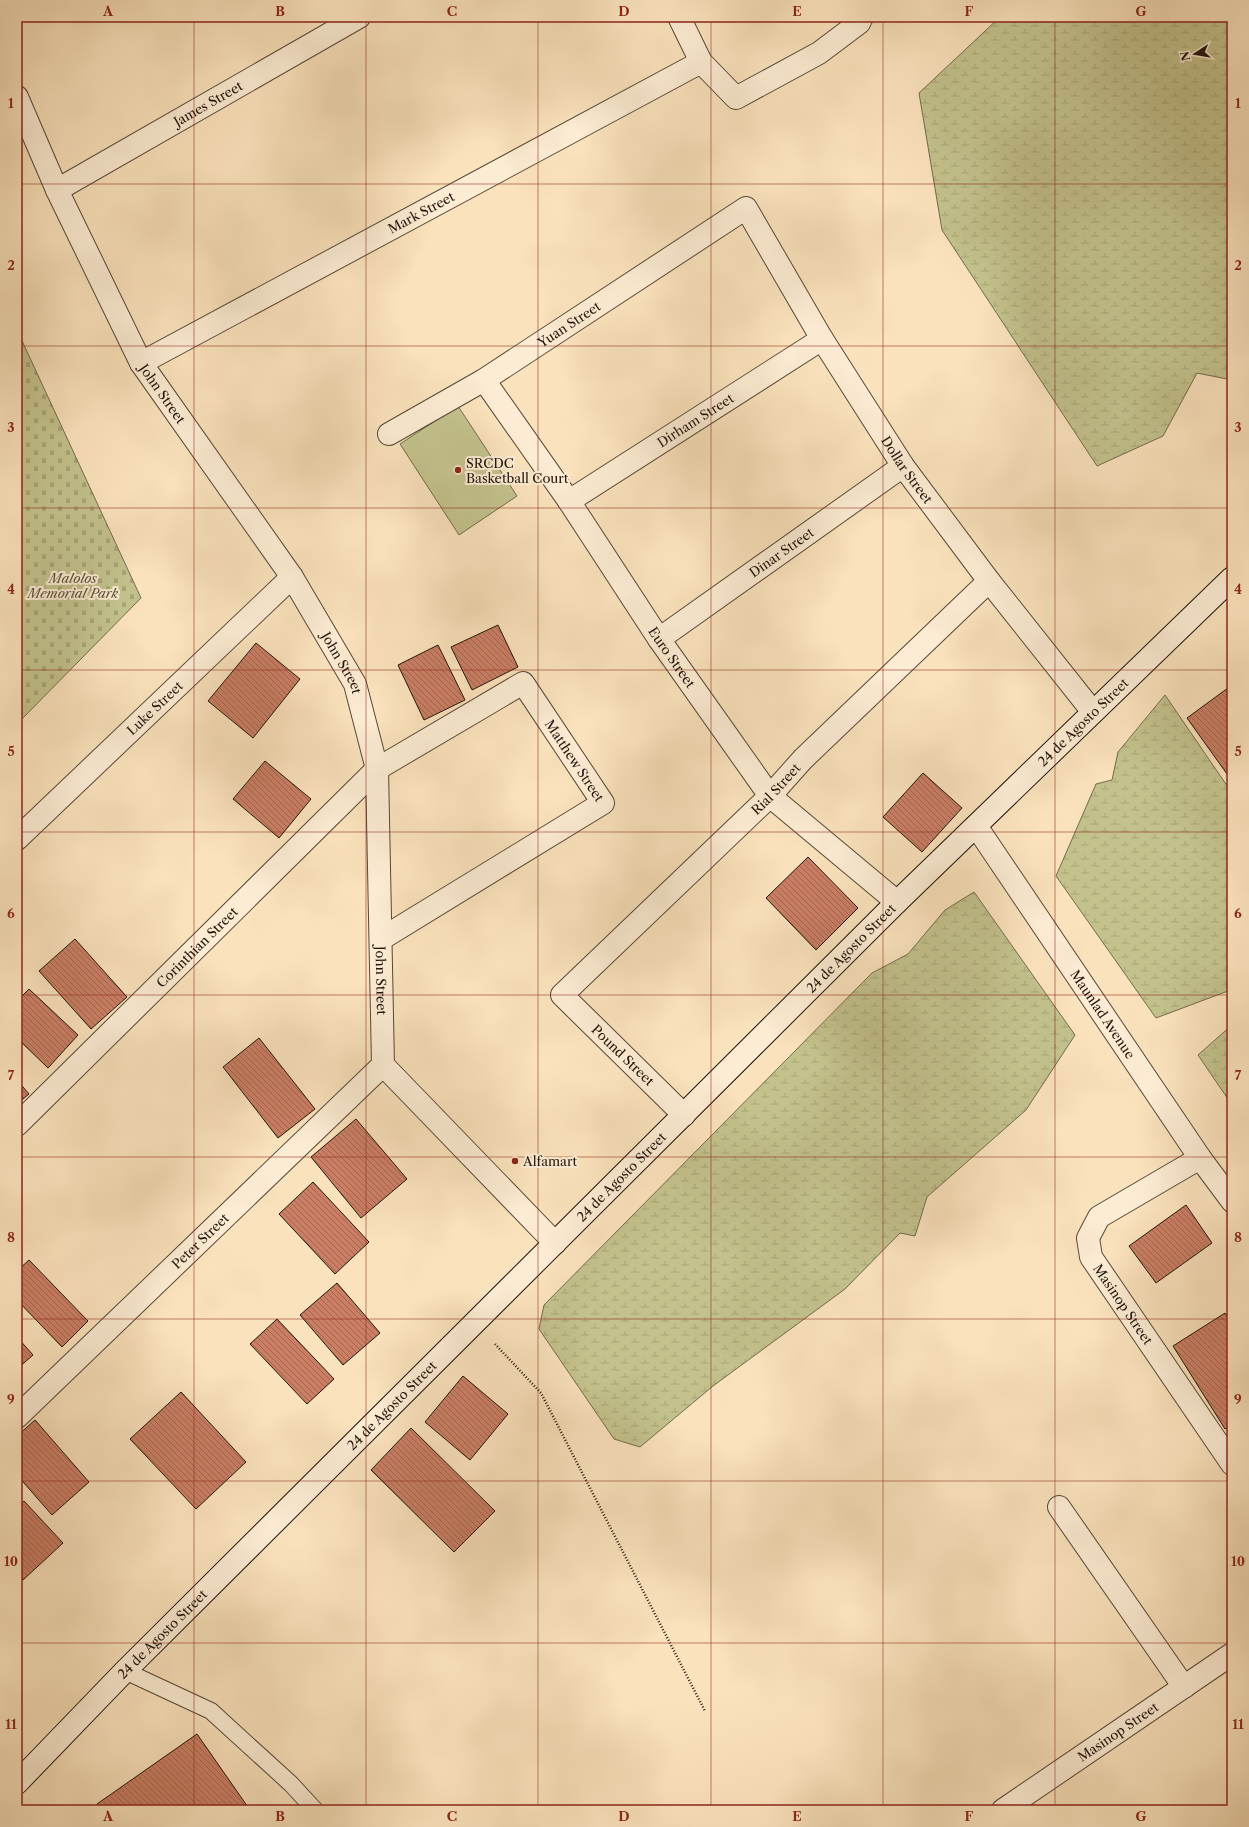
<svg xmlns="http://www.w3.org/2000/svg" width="1249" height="1827" font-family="'Libre Caslon Text',serif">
  <defs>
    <pattern id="wetland-marsh" width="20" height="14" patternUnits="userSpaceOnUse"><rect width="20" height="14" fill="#c3c28d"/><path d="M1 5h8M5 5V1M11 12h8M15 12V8" fill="none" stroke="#a7a678"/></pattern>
    <pattern id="cemetery-stones" width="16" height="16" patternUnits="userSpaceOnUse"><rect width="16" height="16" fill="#c3c28d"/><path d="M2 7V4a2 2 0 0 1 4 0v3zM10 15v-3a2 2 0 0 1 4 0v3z" fill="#a7a678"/></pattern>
    <pattern id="building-back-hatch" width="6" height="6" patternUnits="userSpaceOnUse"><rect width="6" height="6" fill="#ca7e64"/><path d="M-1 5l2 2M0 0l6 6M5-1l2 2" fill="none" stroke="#a46651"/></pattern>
  </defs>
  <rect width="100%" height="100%" fill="#fae2bc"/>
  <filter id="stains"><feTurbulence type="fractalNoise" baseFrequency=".005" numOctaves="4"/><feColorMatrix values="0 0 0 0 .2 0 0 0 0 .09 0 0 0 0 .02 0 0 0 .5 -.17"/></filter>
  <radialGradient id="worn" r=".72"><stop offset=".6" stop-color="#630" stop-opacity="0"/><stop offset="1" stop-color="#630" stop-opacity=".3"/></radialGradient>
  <!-- wetland -->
  <path fill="url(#wetland-marsh)" stroke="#726b4c" d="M1000,17H1232V380L1197,373L1163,436L1097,466L942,230L919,93Z
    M1165,695L1232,793V988L1228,991L1156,1018L1056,876L1096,784L1112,780L1118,752Z
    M974,892L1075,1035L1026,1110L927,1197L915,1236L900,1233L845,1289L713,1386L640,1447L614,1439L539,1329L544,1305L872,973L908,954L945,910Z
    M1232,1025V1105L1198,1055Z"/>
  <!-- cemetery -->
  <path fill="url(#cemetery-stones)" stroke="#726b4c" d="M17,330L141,598L17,724Z"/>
  <!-- pitch -->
  <path fill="#c3c28d" stroke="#726b4c" d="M458,406L517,496L459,535L400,444Z"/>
  <!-- building -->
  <path fill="url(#building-back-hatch)" stroke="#20140b" d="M498,625L518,667L472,690L451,647Z
    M256,643L300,679L253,738L208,701Z
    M438,645L465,700L424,720L398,665Z
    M1232,685V781L1187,718Z
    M265,761L311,799L279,838L233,799Z
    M923,773L962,808L922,852L883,817Z
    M808,857L858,908L816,950L766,898Z
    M75,939L127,997L91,1029L39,971Z
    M29,989L78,1035L48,1068L17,1038V1001Z
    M259,1038L315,1109L278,1138L223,1067Z
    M17,1080L29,1094L17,1104Z
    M356,1119L407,1179L361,1218L311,1157Z
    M313,1182L369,1242L335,1274L279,1214Z
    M1186,1205L1212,1243L1156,1283L1129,1246Z
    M29,1260L88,1321L62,1347L17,1300V1271Z
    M337,1283L380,1333L343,1365L300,1315Z
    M1225,1313L1232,1324V1425L1225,1429L1173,1346Z
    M277,1319L334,1379L307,1404L250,1344Z
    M17,1337L33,1355L17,1369Z
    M463,1376L508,1414L470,1460L425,1422Z
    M181,1392L246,1462L196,1509L130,1439Z
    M35,1420L89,1482L52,1515L17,1475V1436Z
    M411,1428L495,1511L454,1552L371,1470Z
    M24,1501L63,1543L23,1580L17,1573V1508Z
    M197,1734L250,1810H101L97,1804Z"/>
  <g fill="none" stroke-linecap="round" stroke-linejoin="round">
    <!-- lane casing -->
    <g stroke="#564837" stroke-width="18">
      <path id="lane" d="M125,1671L211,1711L291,1784L315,1810"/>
    </g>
    <!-- street casing -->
    <g stroke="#564837" stroke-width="24">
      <g id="street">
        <path d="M679,17L701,62L736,98L819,53L859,23L862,17"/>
        <path id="s1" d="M17,97L57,190L141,363L292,577L355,684L377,769L383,1065L555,1243"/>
        <path id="s2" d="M57,190L359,17"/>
        <path id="s3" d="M141,363L701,62"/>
        <path id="s4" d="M484,380L569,501L659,639L770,796L897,902"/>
        <path id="s5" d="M389,434L484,380L746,208L822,339L903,466L989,581L1093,712"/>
        <path id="s6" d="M569,501L822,339"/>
        <path id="s7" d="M659,639L903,466"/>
        <path id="s8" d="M976,826L1200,1158L1232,1201"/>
        <path id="s9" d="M17,839L292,577"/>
        <path id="s10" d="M684,1115L562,995L770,796L803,759L989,581"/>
        <path id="s11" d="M17,1125L377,769L523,683L603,803L381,939"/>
        <path id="s12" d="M1200,1158L1099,1217L1088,1238L1091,1257L1232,1464"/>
        <path id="s13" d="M17,1417L383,1065"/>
        <path d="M1059,1507L1184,1687"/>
        <path id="s14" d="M1003,1810L1232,1654"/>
      </g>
    </g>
    <!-- secondary casing -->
    <g stroke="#20140b" stroke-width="24">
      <g id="secondary">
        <path id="s15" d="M17,1783L125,1671L897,902L1232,578"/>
      </g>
    </g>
    <!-- path -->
    <path stroke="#20140b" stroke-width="2.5" stroke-dasharray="1 2" stroke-linecap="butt" d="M495,1344L541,1393L705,1711"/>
    <!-- lane -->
    <use href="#lane" stroke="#fcecd3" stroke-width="16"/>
    <!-- street -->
    <use href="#street" stroke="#fcecd3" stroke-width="22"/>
    <!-- secondary -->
    <use href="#secondary" stroke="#fcecd3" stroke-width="22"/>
  </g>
  <!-- grid -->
  <path fill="none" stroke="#8f2418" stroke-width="1" stroke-opacity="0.55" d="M194,17V1810M366,17V1810M538,17V1810M711,17V1810M883,17V1810M1055,17V1810M17,184H1232M17,346H1232M17,508H1232M17,670H1232M17,832H1232M17,995H1232M17,1157H1232M17,1319H1232M17,1481H1232M17,1643H1232"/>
  <!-- markers -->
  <g fill="#8f2418" stroke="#fcecd3" stroke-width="1.5">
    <circle cx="458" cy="470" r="4"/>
    <circle cx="515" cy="1161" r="4"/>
  </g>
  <g text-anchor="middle" stroke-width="4" stroke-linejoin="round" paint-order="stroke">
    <!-- street labels -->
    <g font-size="13" fill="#20140b" stroke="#fcecd3">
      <text dy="5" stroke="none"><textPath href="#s2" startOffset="174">James Street</textPath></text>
      <text dy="5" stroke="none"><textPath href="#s3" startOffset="318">Mark Street</textPath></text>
      <text dy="5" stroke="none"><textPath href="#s5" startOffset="211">Yuan Street</textPath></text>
      <text dy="5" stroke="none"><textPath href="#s1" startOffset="331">John Street</textPath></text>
      <text dy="5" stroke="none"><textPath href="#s6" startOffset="150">Dirham Street</textPath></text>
      <text dy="5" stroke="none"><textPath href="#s5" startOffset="730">Dollar Street</textPath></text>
      <text dy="5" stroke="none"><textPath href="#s7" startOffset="150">Dinar Street</textPath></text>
      <text dy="5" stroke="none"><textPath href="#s4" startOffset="335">Euro Street</textPath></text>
      <text dy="5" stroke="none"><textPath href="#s1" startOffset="655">John Street</textPath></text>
      <text dy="5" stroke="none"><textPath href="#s9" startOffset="190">Luke Street</textPath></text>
      <text dy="5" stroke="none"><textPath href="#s15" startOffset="1504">24 de Agosto Street</textPath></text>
      <text dy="5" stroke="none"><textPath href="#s11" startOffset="769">Matthew Street</textPath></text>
      <text dy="5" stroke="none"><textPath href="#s10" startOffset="468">Rial Street</textPath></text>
      <text dy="5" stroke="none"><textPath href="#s11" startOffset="253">Corinthian Street</textPath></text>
      <text dy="5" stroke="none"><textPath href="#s15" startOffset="1180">24 de Agosto Street</textPath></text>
      <text dy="5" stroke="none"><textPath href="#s1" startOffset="979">John Street</textPath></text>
      <text dy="5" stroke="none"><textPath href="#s8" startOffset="227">Maunlad Avenue</textPath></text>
      <text transform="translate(623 1055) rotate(44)" y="5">Pound Street</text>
      <text dy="5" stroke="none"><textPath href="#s15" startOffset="856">24 de Agosto Street</textPath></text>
      <text dy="5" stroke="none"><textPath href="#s13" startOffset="254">Peter Street</textPath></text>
      <text dy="5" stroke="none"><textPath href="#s12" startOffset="217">Masinop Street</textPath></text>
      <text dy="5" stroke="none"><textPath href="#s15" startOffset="532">24 de Agosto Street</textPath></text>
      <text dy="5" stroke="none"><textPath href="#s15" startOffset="208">24 de Agosto Street</textPath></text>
      <text dy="5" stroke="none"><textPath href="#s14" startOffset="139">Masinop Street</textPath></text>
    </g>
    <!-- poi labels -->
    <g font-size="13" fill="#20140b" stroke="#fcecd3" text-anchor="start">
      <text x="466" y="468">SRCDC<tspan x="466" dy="15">Basketball Court</tspan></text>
      <text x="523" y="1166">Alfamart</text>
    </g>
    <!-- park labels -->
    <g font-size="13" font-style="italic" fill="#595138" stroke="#fcecd3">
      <text x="73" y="583">Malolos<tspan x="73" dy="15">Memorial Park</tspan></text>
    </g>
  </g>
  <!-- margin -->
  <rect width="1249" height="1827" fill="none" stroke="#fae2bc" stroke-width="44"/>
  <!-- north arrow -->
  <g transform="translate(1195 54) rotate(258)" stroke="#fcecd3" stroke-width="3" paint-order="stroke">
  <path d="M0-3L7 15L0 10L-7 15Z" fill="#20140b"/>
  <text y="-6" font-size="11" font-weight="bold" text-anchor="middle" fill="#20140b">N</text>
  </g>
  <rect x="22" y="22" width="1205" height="1783" fill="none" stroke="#8f2418" stroke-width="1.5"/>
  <g font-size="13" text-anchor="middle" font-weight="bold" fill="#8f2418">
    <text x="108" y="16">A</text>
    <text x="280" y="16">B</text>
    <text x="452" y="16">C</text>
    <text x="624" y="16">D</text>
    <text x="797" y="16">E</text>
    <text x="969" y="16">F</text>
    <text x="1141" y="16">G</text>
    <text x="11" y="108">1</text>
    <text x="1238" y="108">1</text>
    <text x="11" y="270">2</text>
    <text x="1238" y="270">2</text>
    <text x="11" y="432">3</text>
    <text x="1238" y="432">3</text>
    <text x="11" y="594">4</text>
    <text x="1238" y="594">4</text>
    <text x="11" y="756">5</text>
    <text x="1238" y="756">5</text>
    <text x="11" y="918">6</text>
    <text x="1238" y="918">6</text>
    <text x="11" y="1080">7</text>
    <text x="1238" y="1080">7</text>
    <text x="11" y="1242">8</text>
    <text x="1238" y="1242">8</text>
    <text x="11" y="1404">9</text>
    <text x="1238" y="1404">9</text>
    <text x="11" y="1566">10</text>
    <text x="1238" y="1566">10</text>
    <text x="11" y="1729">11</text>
    <text x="1238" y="1729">11</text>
    <text x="108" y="1821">A</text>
    <text x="280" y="1821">B</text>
    <text x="452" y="1821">C</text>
    <text x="624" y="1821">D</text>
    <text x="797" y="1821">E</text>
    <text x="969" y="1821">F</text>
    <text x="1141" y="1821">G</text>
  </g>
  <rect width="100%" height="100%" filter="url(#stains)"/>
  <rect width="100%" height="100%" fill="url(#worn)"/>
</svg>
